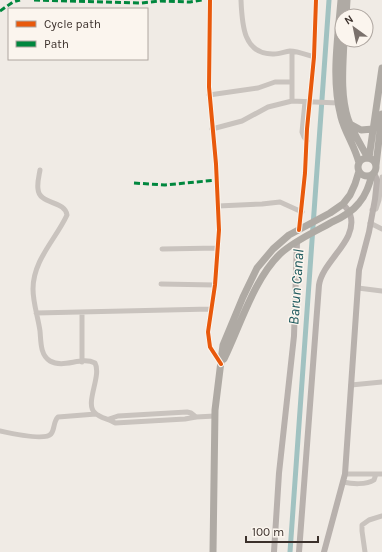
<svg xmlns="http://www.w3.org/2000/svg" width="382" height="552" font-family="Karla,sans-serif">
  <rect width="100%" height="100%" fill="#f0ebe5"/>
  <g fill="none" stroke-linecap="round" stroke-linejoin="round">
    <!-- canal -->
    <path stroke="#a1c2c1" stroke-width="5" d="M290,552L329,0"/>
    <!-- minor -->
    <path stroke="#c9c3be" stroke-width="5" d="M210,0L209,87L216,164L219,230L215,285L208,332L210,347L221,363
      M241,0C242,24 243,55 274,54C279,54 284,52 290,51C297,51 307,55 314,57
      M292,52V101
      M209,95L258,88L275,82H292
      M305,102L302,132L304,137L307,141
      M212,129L242,121L268,107L292,101L338,103
      M40,170C39,176 37,183 38,189C39,205 65,200 67,215C56,239 33,260 33,289C33,303 38,317 40,331C41,341 40,355 50,361C64,369 81,356 95,363C102,376 84,404 95,413C100,418 109,419 115,423L185,419L196,417L215,416
      M218,206L262,204L280,202L302,212
      M372,210L376,209L379,200L382,177
      M370,223L382,229
      M299,230L305,173L307,129L314,57L316,0
      M162,249L218,248
      M161,284L215,285
      M358,288L382,291
      M36,313L211,309
      M82,362V312
      M351,385L382,382
      M109,419L118,416L187,412L191,413L196,417
      M0,431C9,433 45,441 51,434C55,429 53,422 58,417L96,414
      M345,474H382
      M343,482C352,484 366,485 374,480L376,474
      M365,552L362,531V525L369,520L382,516"/>
    <!-- major -->
    <path stroke="#b8b1ad" stroke-width="6" d="M274,552L279,473L294,336L297,242
      M299,552L319,285C323,260 359,240 350,214C349,210 345,207 343,204
      M324,552L345,474L359,270L369,232L375,199L377,180L374,173"/>
    <!-- highway -->
    <path stroke="#afaaa4" stroke-width="7" d="M341,0C338,38 331,79 341,117C345,133 355,146 359,163
      M346,16L347,0
      M344,40C343,66 340,94 348,119C353,133 361,145 368,158
      M350,124L361,130L373,129
      M358 167a9 9 0 1 1 18 0a9 9 0 1 1-18 0Z
      M369,158L382,68
      M376,165L382,114
      M224,359C240,326 254,279 280,254C295,240 315,232 332,222C343,217 352,212 359,203C366,195 369,185 372,175
      M213,552L215,410L223,345L243,297L257,268L273,249L289,235L330,213L343,204L350,195L355,184L359,171"/>
    <!-- quiet -->
    <path stroke="#00873e" stroke-width="3" stroke-dasharray="6 3" stroke-linecap="butt" d="M34,0L141,3L160,1L190,2L202,0
      M0,11L13,2L20,0
      M134,183L165,185L217,180"/>
    <!-- cycleway casing -->
    <g stroke="#fbf5ee" stroke-width="6">
      <path id="cycleway" d="M210,0L209,87L216,164L219,230L215,285L208,332L210,347L221,364
        M299,230L305,173L307,129L314,57L316,0"/>
    </g>
    <!-- cycleway -->
    <use href="#cycleway" stroke="#e8590c" stroke-width="4"/>
  </g>
  <g text-anchor="middle" stroke-width="3" stroke-linejoin="round" paint-order="stroke">
    <!-- water labels -->
    <g font-size="15" font-style="italic" fill="#1f5a5e" stroke="#fbf5ee">
      <text transform="translate(296 287) rotate(-86)" y="5">Barun Canal</text>
    </g>
  </g>
  <!-- legend -->
  <rect x="8" y="8" width="140" height="52" fill="#fbf5ee" stroke="#aea6a0"/>
  <rect x="16" y="21" width="20" height="6" fill="#e8590c" stroke="#aea6a0"/>
  <text x="44" y="28" font-size="12" fill="#3b302b">Cycle path</text>
  <rect x="16" y="41" width="20" height="6" fill="#00873e" stroke="#aea6a0"/>
  <text x="44" y="48" font-size="12" fill="#3b302b">Path</text>
  <!-- north arrow -->
  <g transform="translate(354 28) rotate(327)"><circle r="19" fill="#fbf5ee" stroke="#aea6a0"/>
  <path d="M0-3L7 15L0 10L-7 15Z" fill="#7a716c"/>
  <text y="-6" font-size="11" font-weight="bold" text-anchor="middle" fill="#3b302b">N</text>
  </g>
  <!-- scale -->
  <path d="M246 536v6h72v-6" fill="none" stroke="#3b302b" stroke-width="2"/>
  <text x="252" y="536" font-size="12" fill="#3b302b" stroke="#fbf5ee" stroke-width="3" paint-order="stroke">100 m</text>
</svg>
